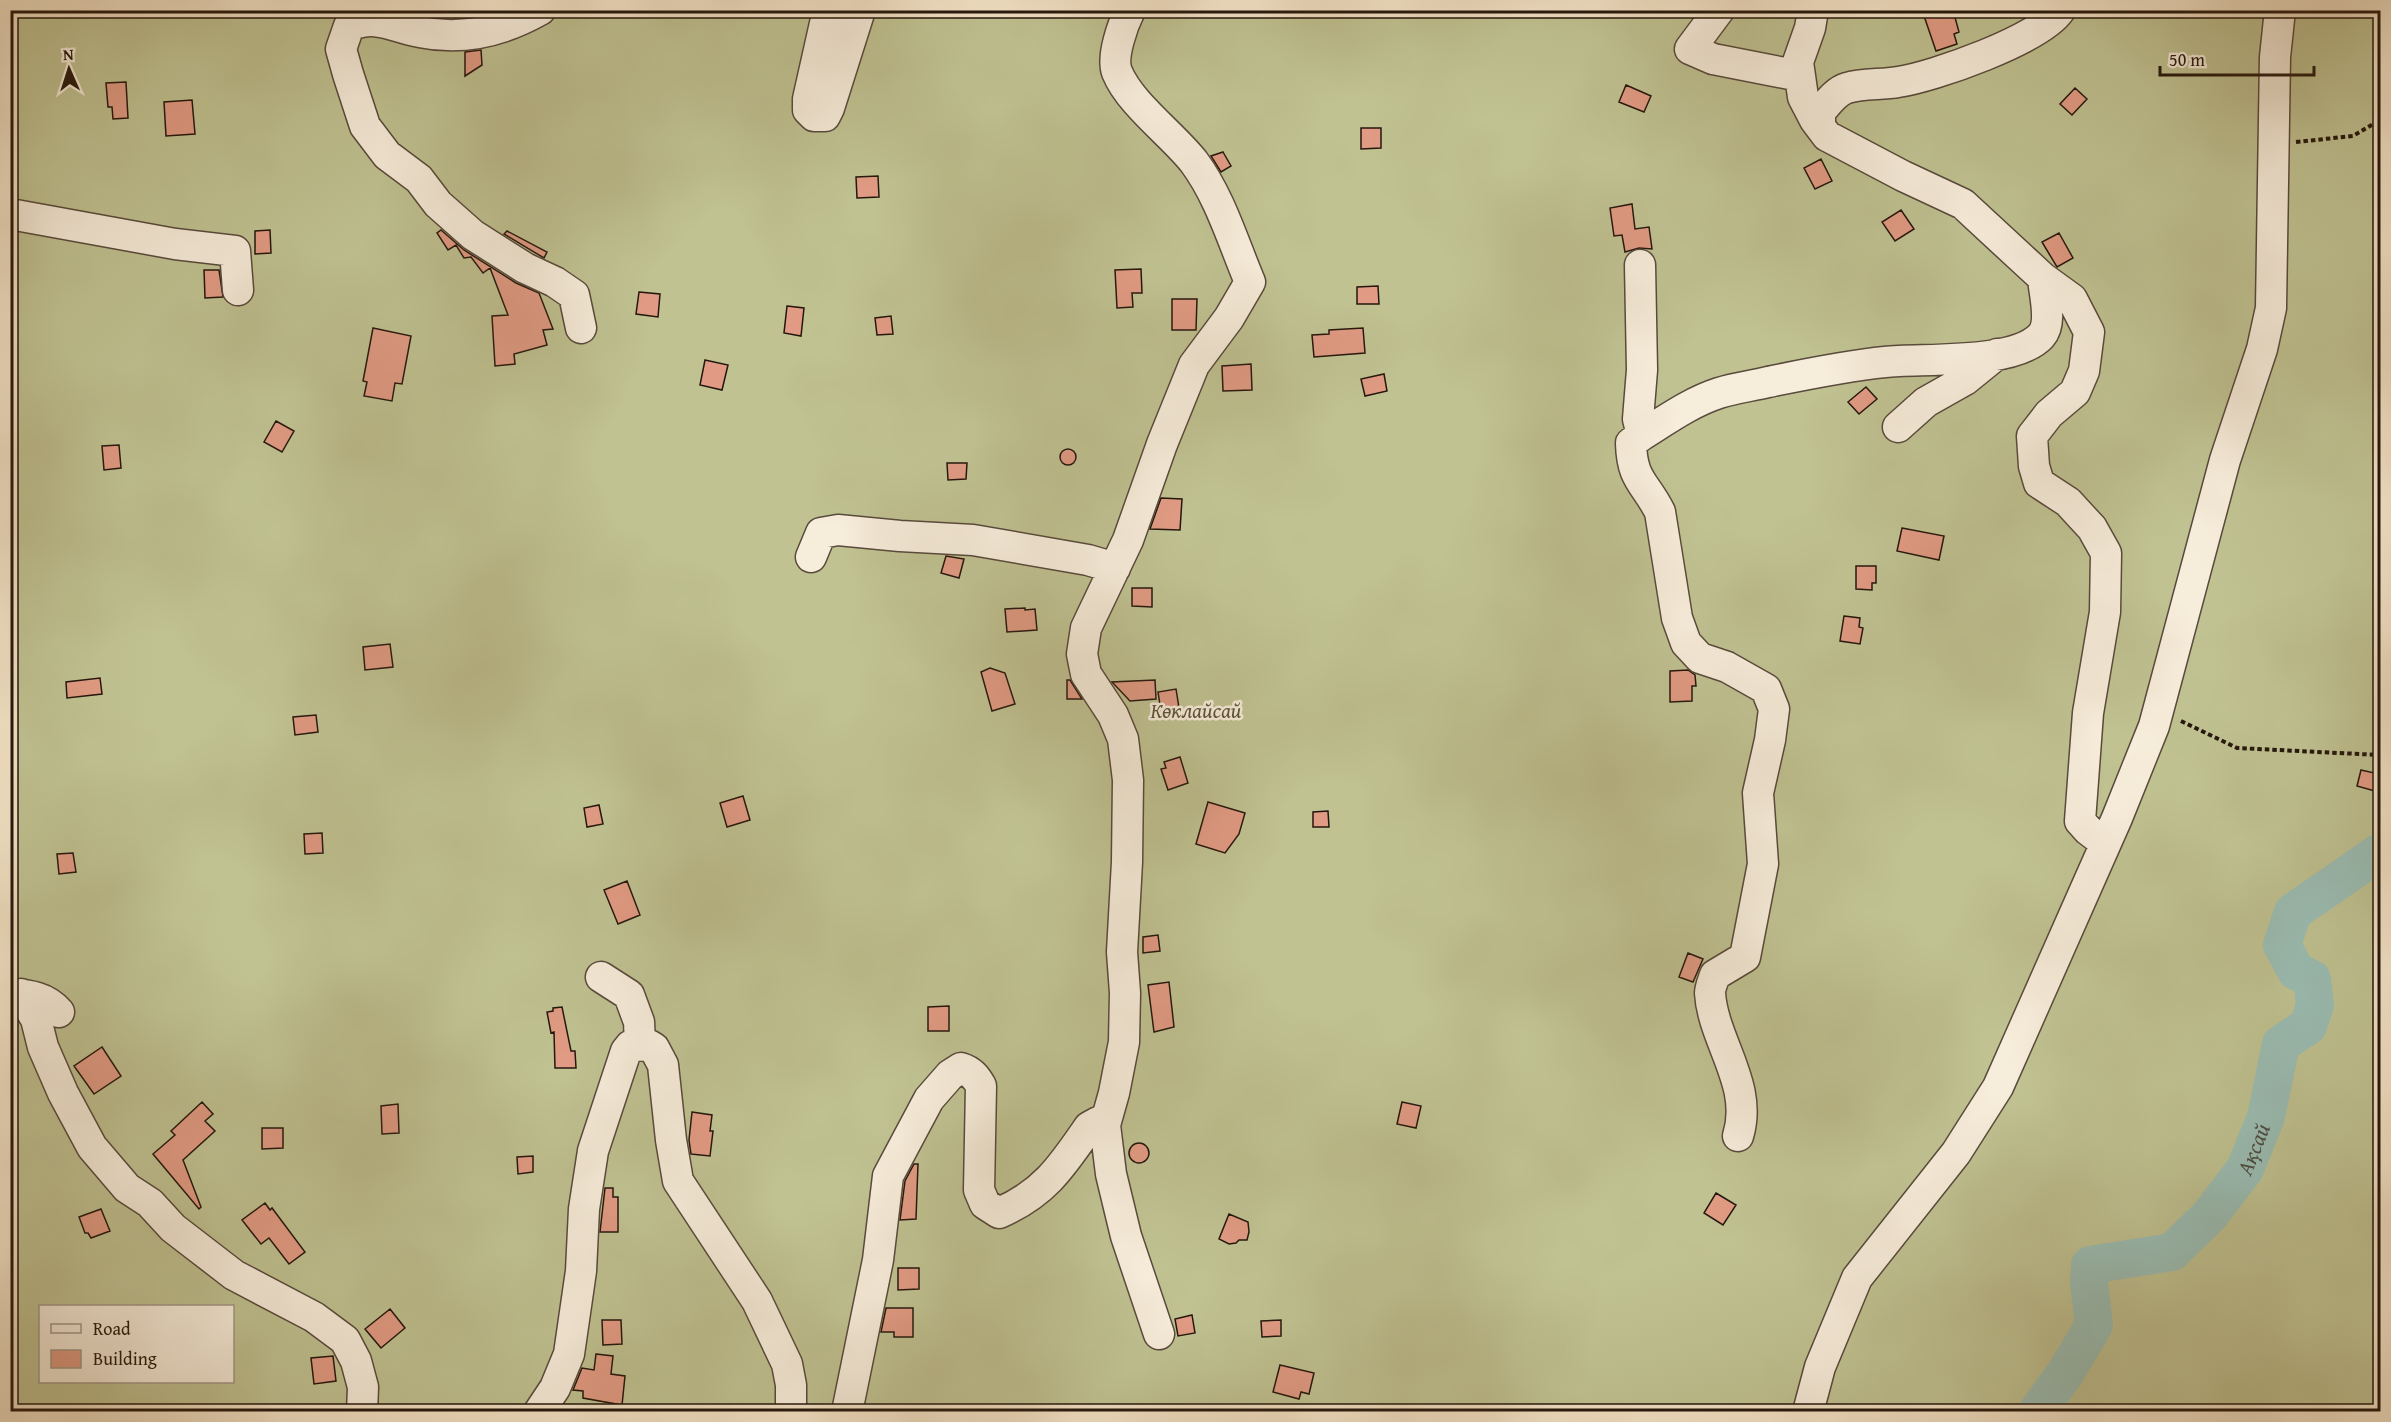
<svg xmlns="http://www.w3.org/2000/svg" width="2391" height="1422" font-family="'Gentium Book Plus',serif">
  <rect width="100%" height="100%" fill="#f3e3c7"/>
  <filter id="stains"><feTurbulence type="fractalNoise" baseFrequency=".00333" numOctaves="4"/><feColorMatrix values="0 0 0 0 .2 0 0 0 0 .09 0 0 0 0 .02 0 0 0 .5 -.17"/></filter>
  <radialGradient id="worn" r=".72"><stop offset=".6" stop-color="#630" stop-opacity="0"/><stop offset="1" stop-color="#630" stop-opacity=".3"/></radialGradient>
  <!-- garden -->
  <path fill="#c0c292" stroke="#726c50" stroke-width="1.5" fill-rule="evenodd" d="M10,11H2380V1411H11ZM40,1306H232V1382H40Z"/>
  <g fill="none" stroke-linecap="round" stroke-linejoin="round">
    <!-- river -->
    <path stroke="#9bbeb4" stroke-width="38" id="s1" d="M2037,1412L2066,1372L2094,1325L2089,1283L2090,1265L2172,1252L2210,1215L2245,1169L2266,1117L2281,1044L2308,1026L2315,1005L2312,979L2296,971L2282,945L2293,912L2380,852"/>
  </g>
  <!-- building -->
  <path fill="#e19b84" stroke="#25170d" stroke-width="1.5" d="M1922,10H1953L1959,32L1954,34L1957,44L1936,51Z
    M481,50L482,65L465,76V52Z
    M126,82L128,118L113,119L112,107H108L106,83Z
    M1626,85L1651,96L1644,112L1619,102Z
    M2075,88L2087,99L2072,115L2060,104Z
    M192,100L195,134L166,136L164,102Z
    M1361,128H1381V148L1361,149Z
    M1223,152L1231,166L1221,172L1211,156Z
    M1821,159L1832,181L1815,189L1804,168Z
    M878,176L879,197L857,198L856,177Z
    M1632,204L1635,229L1649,227L1652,249L1639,248L1625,252L1622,235L1614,236L1610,208Z
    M1901,210L1914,229L1895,241L1882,222Z
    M270,230L271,253L255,254V231Z
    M441,230L464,250L516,283L539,293L553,329L543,330L547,345L514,354L515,364L495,366L492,316L508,315L490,268L483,273L471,257L464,258L456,245L448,250L437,233Z
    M507,231L547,252L544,258L504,234Z
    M2059,233L2073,258L2057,267L2042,242Z
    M1141,269L1142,293H1132L1133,307L1117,308L1115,270Z
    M204,270H219L223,297L205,298Z
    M1378,286L1379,304H1357V287Z
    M639,292L660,294L658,317L636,314Z
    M1172,299H1197L1196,330H1172Z
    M787,306L804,308L801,336L784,333Z
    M891,316L893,334L877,335L875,318Z
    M373,328L411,336L402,384L395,383L392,401L364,396L367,382L363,381Z
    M1363,328L1365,353L1314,357L1312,335L1329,334V330Z
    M705,360L728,365L722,390L700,385Z
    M1251,364L1252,390L1223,391L1222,366Z
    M1384,374L1387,391L1365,396L1361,379Z
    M1866,387L1877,399L1859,414L1848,402Z
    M276,421L294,431L282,452L264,442Z
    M119,445L121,468L104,470L102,446Z
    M1060 457a8 8 0 1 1 16 0a8 8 0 1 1-16 0Z
    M947,463H967L966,479L948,480Z
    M1161,498L1182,499L1180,530L1150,529Z
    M1902,528L1944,536L1939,560L1897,551Z
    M946,556L964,559L959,578L941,573Z
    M1856,566H1876V583H1872V590L1856,589Z
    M1132,588H1152V607L1132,606Z
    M1025,608V610L1035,609L1037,630L1007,632L1005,609Z
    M1844,616L1860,618L1859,627L1863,628L1860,644L1840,641Z
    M390,644L393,667L365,670L363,647Z
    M990,668L1005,673L1015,704L992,711L981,672Z
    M1688,670L1695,675L1696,686H1692V701L1670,702V671Z
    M100,678L102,694L67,698L66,682Z
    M1067,680H1070L1082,699H1067Z
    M1155,680L1156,699L1130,701L1112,682Z
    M1176,689L1179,708L1161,711L1158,692Z
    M316,715L318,732L295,735L293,717Z
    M1180,757L1188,783L1168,790L1161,769L1166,768L1164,762Z
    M2361,770L2379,774L2375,791L2357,786Z
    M743,796L750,820L727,827L720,803Z
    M1208,802L1245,813L1239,834L1225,853L1196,844Z
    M599,805L603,824L587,827L584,808Z
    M1328,811L1329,827H1313V812Z
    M322,833L323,853L305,854L304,834Z
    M73,853L76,872L59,874L57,854Z
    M627,881L640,915L618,924L604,890Z
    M1158,935L1160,951L1143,953V937Z
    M1688,953L1703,959L1693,982L1679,977Z
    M1169,982L1174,1027L1154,1032L1148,985Z
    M949,1006V1031H928V1007Z
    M562,1007L571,1051H575L576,1068H555L554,1032L551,1033L547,1012L553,1011V1008Z
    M102,1047L121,1076L94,1094L74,1066Z
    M202,1102L213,1114L205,1121L215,1131L183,1160L201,1207L199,1209L153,1154L175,1135L171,1131Z
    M1402,1102L1421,1106L1416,1128L1397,1124Z
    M398,1104L399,1133L382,1134L381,1106Z
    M692,1112L712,1115L710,1131H713L710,1156L691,1154L689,1140Z
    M262,1128H283V1148L262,1149Z
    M1129 1153a10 10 0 1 1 20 0a10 10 0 1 1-20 0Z
    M533,1156V1172L518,1174L517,1157Z
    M914,1164H918L916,1219L900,1220L905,1181Z
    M605,1188H613V1197H618V1232H600Z
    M1716,1193L1736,1205L1723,1225L1704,1213Z
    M265,1203L270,1210L272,1208L305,1252L289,1264L269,1238L261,1244L242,1220Z
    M101,1209L110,1231L91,1238L88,1233H85L79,1217Z
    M1229,1214L1248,1222L1249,1232L1247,1240H1239L1236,1243L1229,1244L1219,1239Z
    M898,1268H919V1289L898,1290Z
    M886,1308H913V1337H894V1332H881Z
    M390,1309L405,1328L381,1348L365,1329Z
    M1192,1315L1195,1333L1178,1336L1175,1319Z
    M602,1320H621L622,1344L603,1345Z
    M1281,1320V1336L1262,1337L1261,1321Z
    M596,1354L613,1356L611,1374L625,1376L622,1405L583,1398V1391L573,1390L582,1368L594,1370Z
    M333,1356L336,1381L314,1384L311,1358Z
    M1280,1365L1314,1373L1309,1394L1301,1392L1299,1399L1273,1392Z"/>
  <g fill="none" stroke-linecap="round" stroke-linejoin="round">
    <!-- minor casing -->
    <g stroke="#584a3c" stroke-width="33">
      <path id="minor" d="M540,10C503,31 463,41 420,32C392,27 377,14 349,26L341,49L348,74L365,126L387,155L419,179L438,204L473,235L525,268L555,282L574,295L581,328
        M828,10L808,99V110L814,116H825L829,108L860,10
        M1719,10L1690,49L1713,59L1800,76
        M1813,10L1810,28L1798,62L1803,97L1815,120L1827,136L1903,176L1963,204L2043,278L2072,299L2089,332L2084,371L2075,392L2049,414L2032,436L2034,466L2039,483L2068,502L2092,528L2106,553L2105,612L2088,713L2080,821L2088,830L2105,843
        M1820,126V112C1827,104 1836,91 1847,88C1863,83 1881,85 1898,82C1933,77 2041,39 2060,10
        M10,214L175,244L235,251L238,290
        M1640,265L1642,370L1638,419L1642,435C1666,420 1691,402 1719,393C1734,388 1752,386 1768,382C1807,374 1845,366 1885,362C1924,358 2014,365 2041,336C2053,323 2044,294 2043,278
        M1898,427L1926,402L1965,380L1997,354
        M1642,435L1631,443C1632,481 1645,482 1660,512L1677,618L1686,643L1700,658L1727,667L1766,689L1774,709L1770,740L1758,793L1763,864L1745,957L1715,975C1713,981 1710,988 1710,993C1713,1041 1754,1085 1738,1136
        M811,557L821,533L838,530L900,536L973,540L1088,560L1115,568
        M601,977L629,995L639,1022L640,1044
        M10,994C30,995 46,997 59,1012
        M21,994L36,1019L43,1047L63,1093L92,1147L127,1188L150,1203L173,1228L234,1275L314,1317L345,1340L356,1361L363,1387L362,1412
        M1105,1125L1111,1174L1126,1236L1159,1334
        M539,1412L555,1388L569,1354L581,1271L584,1209L593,1151L626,1051L630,1046L649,1045L654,1048L663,1065L671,1140L678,1181L757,1301L787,1364L791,1385V1412
        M847,1412L878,1260L888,1176L929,1099L950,1075L961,1068C971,1071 976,1077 981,1086L979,1190L985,1204L999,1213C1045,1193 1062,1166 1089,1127L1098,1122L1105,1125L1114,1093L1124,1042L1125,993L1122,952L1127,862L1128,780L1123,739L1113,715L1086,674L1082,654L1086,628L1128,540L1162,444L1194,365L1229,318L1250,282C1233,242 1220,197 1194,162C1172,134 1130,104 1117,72C1111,57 1123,24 1130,10
        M1808,1412L1820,1367L1857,1278L1956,1153L1998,1087L2117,818L2154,726L2225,460L2262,349L2271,308L2275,57L2280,10"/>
    </g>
    <!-- path -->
    <path stroke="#25170d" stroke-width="4" stroke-dasharray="4.5 3" stroke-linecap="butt" d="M2296,142L2353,136L2380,120
      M2181,721L2237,748L2380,755"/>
    <!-- minor -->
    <use href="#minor" stroke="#f7eddb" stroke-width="30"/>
  </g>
  <g text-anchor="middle" stroke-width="5" stroke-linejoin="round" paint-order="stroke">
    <!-- park labels -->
    <g font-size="21" font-style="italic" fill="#5b533c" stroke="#f7eddb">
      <text x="1196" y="718">Көклайсай</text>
    </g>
    <!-- water labels -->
    <g font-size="22" font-style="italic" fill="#4e5147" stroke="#f7eddb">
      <text dy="8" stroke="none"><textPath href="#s1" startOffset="380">Ақсай</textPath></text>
    </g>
  </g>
  <!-- margin -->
  <rect width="2391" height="1422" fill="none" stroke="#f3e3c7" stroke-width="36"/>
  <rect x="12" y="12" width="2367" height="1398" fill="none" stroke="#25170d" stroke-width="3"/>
  <rect x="18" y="18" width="2355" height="1386" fill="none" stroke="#25170d" stroke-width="1.5"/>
  <!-- legend -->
  <rect x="39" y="1305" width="195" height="78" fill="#f7eddb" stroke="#a39789" stroke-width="1.5"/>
  <rect x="51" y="1324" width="30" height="9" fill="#f7eddb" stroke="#a39789" stroke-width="1.5"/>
  <text x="93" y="1335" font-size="18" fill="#25170d">Road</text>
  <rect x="51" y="1350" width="30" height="18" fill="#e19b84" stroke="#a39789" stroke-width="1.5"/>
  <text x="93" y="1365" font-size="18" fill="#25170d">Building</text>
  <!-- north arrow -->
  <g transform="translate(69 69) rotate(357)" stroke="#f7eddb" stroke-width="4.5" paint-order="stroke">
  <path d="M0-4.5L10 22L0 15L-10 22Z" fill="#25170d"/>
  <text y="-9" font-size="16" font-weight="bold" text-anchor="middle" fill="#25170d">N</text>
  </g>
  <!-- scale -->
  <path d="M2160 66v9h154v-9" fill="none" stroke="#25170d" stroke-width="3"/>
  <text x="2169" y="66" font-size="18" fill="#25170d" stroke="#f7eddb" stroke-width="4.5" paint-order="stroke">50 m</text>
  <rect width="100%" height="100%" filter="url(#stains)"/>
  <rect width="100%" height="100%" fill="url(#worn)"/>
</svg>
